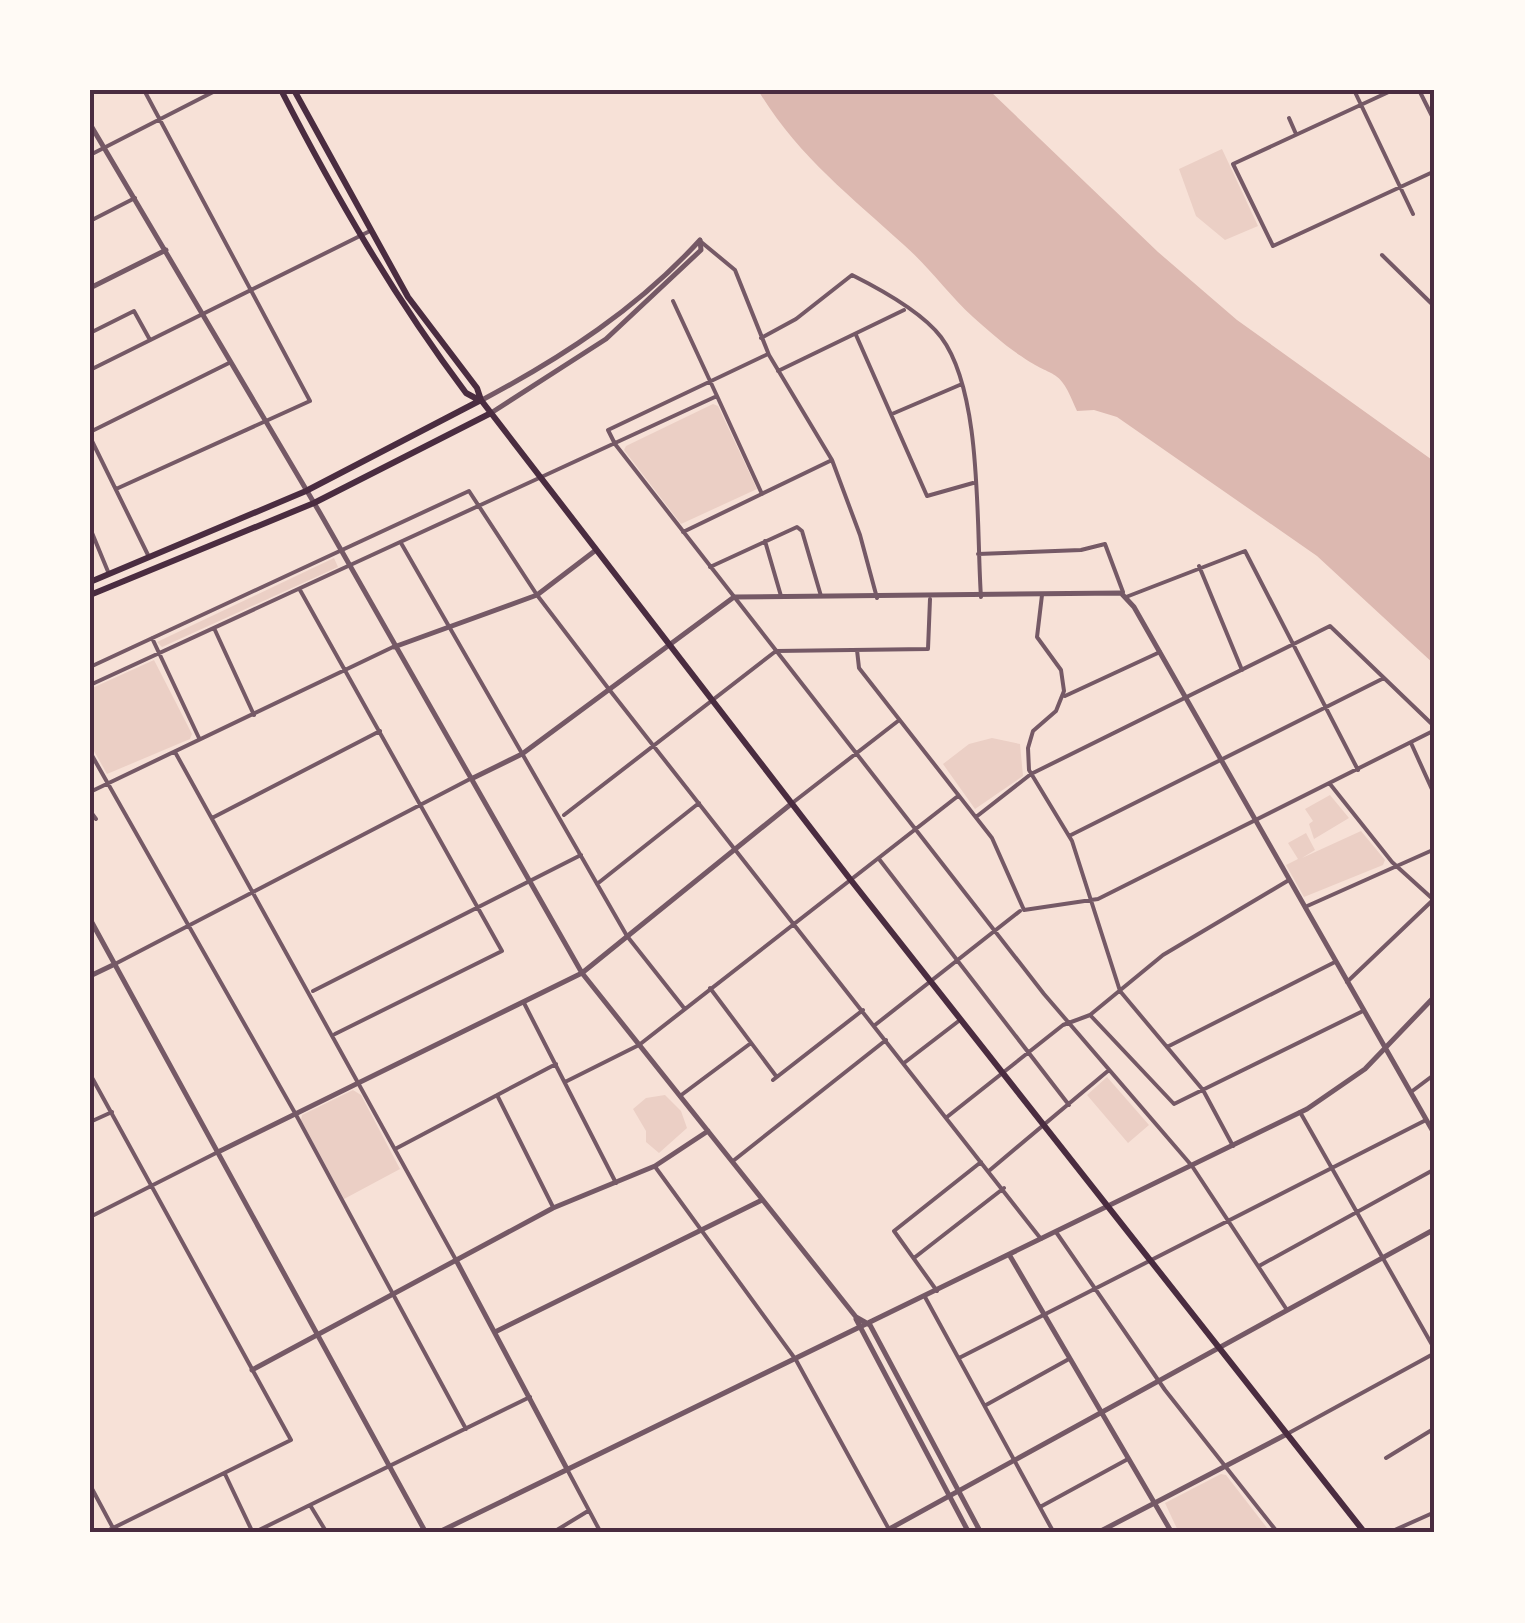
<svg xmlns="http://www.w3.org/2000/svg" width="1525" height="1623" font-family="'Nunito Sans',sans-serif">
  <rect width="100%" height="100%" fill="#f7e1d7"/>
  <!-- green -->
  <path fill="#ebcfc5" d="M1222,149L1258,226L1225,240L1196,216L1179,169Z
    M713,404L718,406L757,489L681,524L624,450L626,446Z
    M334,558L338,567L162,647L157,642Z
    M154,660L192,734L190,739L107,774L90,744V689Z
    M992,738L1020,744L1023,776L975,809L943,764L969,744Z
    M1330,795L1349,818L1314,839L1309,824L1313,821L1305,809Z
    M1361,831L1385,860L1383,865L1304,897L1286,865L1298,859L1288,843L1306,833L1315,850L1302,858Z
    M1107,1077L1149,1125L1128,1143L1087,1095Z
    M353,1090L361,1095L400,1169L344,1199L301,1120L302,1115Z
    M665,1095L681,1111L687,1128L659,1153L646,1142V1131L633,1109L646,1098Z
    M1221,1474L1226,1475L1271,1533H1179L1165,1503Z"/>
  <!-- water -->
  <path fill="#dcb8b0" d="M758,90H989L1158,252L1237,320L1435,462V665L1317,556L1117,417L1094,410L1077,411C1058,364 1056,381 1021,356C1004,345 988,330 973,317C949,295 929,267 904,245C850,196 796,154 758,90Z"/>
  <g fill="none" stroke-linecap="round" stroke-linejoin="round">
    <!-- minor -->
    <path stroke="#755966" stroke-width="4" d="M1354,90L1413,214
      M1393,90L1233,164L1273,246L1435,171
      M1419,90L1435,122
      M1289,118L1296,134
      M90,155L217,90
      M90,221L135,198
      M700,241L735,270L769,355L832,460L860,535L877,598
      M1382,255L1435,307
      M673,301L717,396
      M90,333L134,311L150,340
      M856,335L927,496L973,483
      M761,338L796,319L852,275C880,289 922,312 941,337C983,393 976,527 981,597
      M768,354L608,430L615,444L1044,994L1192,1166L1287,1310
      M90,370L370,231
      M778,371L904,310
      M892,414L962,384
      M90,432L229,363
      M90,437L149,557
      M116,489L310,401L144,90
      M90,528L109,574
      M683,532L832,460
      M765,541L781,596
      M401,543L627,936L684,1008
      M978,554L1081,550L1105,544L1123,592
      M1199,566L1242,670
      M710,567L797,527L802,531L821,596
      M300,590L502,951L335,1034
      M1042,595L1037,637L1061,670L1064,691L1056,711L1033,731L1028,748L1029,770L1072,841L1120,991L1203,1090L1233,1146
      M1126,597L1245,551L1358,770
      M214,628L254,715
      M152,638L199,738
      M857,650L859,668L992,838L1024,910L1098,899L1435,730
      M90,667L469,491L537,595L608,688L1041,1239
      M90,685L717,396L762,494
      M1065,696L1160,652
      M1411,743L1435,796
      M90,752L295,1113L466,1429
      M175,752L456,1260
      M1330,784L1392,862L1435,901
      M90,792L393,647
      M791,804L898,721
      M90,811L96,819
      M564,815L776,651L928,649L930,599
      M976,817L1031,774L1330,626L1435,727
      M212,818L380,731
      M1071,835L1384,678
      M879,859L1069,1105
      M597,884L699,803
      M1305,907L1435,849
      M115,964L470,779
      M1347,982L1434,899
      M710,988L776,1076
      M313,991L581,855
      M524,1003L616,1183
      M1090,1015L1174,1104L1363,1011
      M875,1025L1020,911
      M1167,1047L1335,962
      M904,1063L960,1020
      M90,1074L291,1440L103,1533
      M773,1080L863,1010
      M565,1082L639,1045L958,796
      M1411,1092L1435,1074
      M497,1095L553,1207
      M680,1096L751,1043
      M1300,1112L1435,1350
      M947,1117L1063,1025L1090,1015L1163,955L1289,880
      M90,1122L112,1112
      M397,1148L556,1064
      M733,1161L886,1040
      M656,1168L796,1360L891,1533
      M990,1170L1109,1070
      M90,1217L216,1153
      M1056,1232L1165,1390L1278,1533
      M914,1258L1004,1188
      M1259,1266L1435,1169
      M937,1291L894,1231L981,1162
      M925,1297L1054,1533
      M959,1358L1426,1120
      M986,1405L1069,1359
      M1287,1434L1435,1353
      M1386,1458L1435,1428
      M568,1471L601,1533
      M225,1474L253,1533
      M90,1485L113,1528
      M310,1505L327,1533
      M1040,1507L1128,1459
      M253,1533L530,1397
      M552,1533L588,1511
      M1388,1533L1435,1512"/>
    <!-- tertiary -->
    <path stroke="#755966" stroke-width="5" d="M90,124L320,513L582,973L856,1317L870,1325L981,1533
      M90,288L166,250
      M482,400C563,357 638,308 700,240
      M491,413L606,339L701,250L700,240
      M394,647L537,595L596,550
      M471,779L522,754L734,597L1121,593L1134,607L1435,1135
      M90,919L426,1533
      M90,976L115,964
      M220,1151L582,973L791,804
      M1010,1256L1172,1533
      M456,1260L567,1469
      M856,1319L969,1533
      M495,1332L762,1200
      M252,1370L553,1208L655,1166L708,1131
      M437,1533L1307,1109L1365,1069L1435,996
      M882,1533L1435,1229
      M1097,1533L1287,1434"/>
    <!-- primary -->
    <path stroke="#4a2c40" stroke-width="6" d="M281,90C336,197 394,297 466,393L479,400
      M294,90L408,297L477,388L481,400L850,879L1365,1533
      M90,582L306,491L481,400
      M90,595L314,503L491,413"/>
  </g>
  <!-- border -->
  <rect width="1525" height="1623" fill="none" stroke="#fffaf5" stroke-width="185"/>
  <rect x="92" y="92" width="1340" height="1438" fill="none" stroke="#4a2c40" stroke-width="4"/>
</svg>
